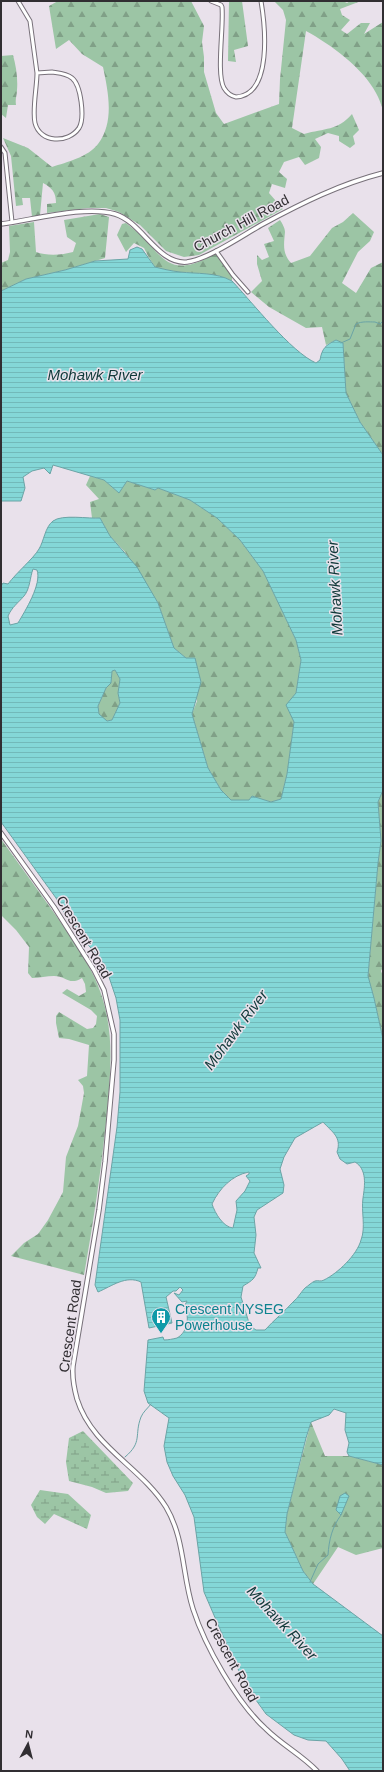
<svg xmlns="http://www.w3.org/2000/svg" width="384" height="1772" font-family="Helvetica,sans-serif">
  <defs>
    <pattern id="forest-firs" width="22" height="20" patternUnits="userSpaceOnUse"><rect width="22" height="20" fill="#9cc5a5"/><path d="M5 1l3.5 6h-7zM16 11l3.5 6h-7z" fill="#80a087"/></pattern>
    <pattern id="wetland-marsh" width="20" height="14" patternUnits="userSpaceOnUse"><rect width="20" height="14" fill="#9cc5a5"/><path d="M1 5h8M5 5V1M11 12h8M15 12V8" fill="none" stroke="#80a087"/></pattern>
    <pattern id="water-rules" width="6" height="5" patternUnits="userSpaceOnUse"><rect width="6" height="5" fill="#84d7d7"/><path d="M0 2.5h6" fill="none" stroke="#72b9b9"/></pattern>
  </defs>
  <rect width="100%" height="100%" fill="#e9e1eb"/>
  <!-- forest -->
  <path fill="url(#forest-firs)" d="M58,1H191L204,26L202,42L204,57V72L216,113L224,124L279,104L280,79L286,20L283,10L274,1H343L347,3L350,1H361L340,9L342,15L350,20L341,30L347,34L361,23H370L364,34L383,22V110C381,104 379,98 376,93C363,68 330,44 306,31L292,128L304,134C325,128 337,131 352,114L359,130L353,136L355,144L350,148L339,141V136L328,133L315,139L321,147L319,158L305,165L299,157L284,162L279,172L287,179L285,188L272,184L269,193L283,209L199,255L184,257L166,251L140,225L119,212L106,208H88L47,213V204L56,203C56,192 52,188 43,183L40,215L32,217L30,198H22L23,205L16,206L11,156L3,138L28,148L52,167C67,162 88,157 98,144C115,122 108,91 103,67L82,54L69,40L56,49L49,6Z
    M229,1H242L248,46L234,50L236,62L228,61Z
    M1,51V56L13,55C16,66 18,78 17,90C17,96 15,98 16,105H8L6,118L1,114Z
    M353,213L374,232L370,241L358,252L342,283L356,293L371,268L383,262V455L360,422L346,393L343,343L336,340L326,345L322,327L306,328L269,307L251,292L262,281L257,264V255L262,260L269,257L264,244L274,241L268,228L280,220C282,223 285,228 285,232C284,244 282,253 291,263L310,256L332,228L343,222Z
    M100,214L109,217L105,258L65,270L26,279L1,291V263L8,260L10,252L9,226L34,222L36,252C47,256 62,255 73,252L76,243L67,237L64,220Z
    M126,223C132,228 139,233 145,239C156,251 167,269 187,265C197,264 207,258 216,253L232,277V281C216,272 197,274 179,272C171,271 163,269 155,267L148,256L144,248L134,243L126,252L117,235L122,224Z
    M90,476L104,480L119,493L127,481L155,490L158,488L190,500L217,518L240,540L263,571L296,640L301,660L296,693L287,705L294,722L287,774L281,799L271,802L252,796L249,800H231L221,790L208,768L192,714L197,701L186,658L174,648L158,603L125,552L110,536L100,518H92L90,502L99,499L86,485Z
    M115,670L120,679L118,693L120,703L112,720L106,721L99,714L98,706L106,688L111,683L112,671Z
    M383,790V967L381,971L383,976V1039L374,998L368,977L378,863L381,841L378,802Z
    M1,839C25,873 50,906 73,940C83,956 94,973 100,991C116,1034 110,1078 106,1122C101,1173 93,1224 84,1275L11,1256L24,1243L38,1234L48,1220L63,1192L66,1157L78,1126L84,1093L83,1086L78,1080L87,1076L89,1045L69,1039L59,1038L56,1023V1016L59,1012L87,1029L93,1028L96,1024L97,1016L91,1010L62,993L67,989L79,996L86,992L85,984L82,978C69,986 66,976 54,976C47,976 39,978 32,978L28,973L29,947L16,930L1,915Z
    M311,1422L325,1456H349L383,1465V1548L356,1555L338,1547L313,1584L303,1571L285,1532L287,1514Z"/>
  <!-- wetland -->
  <path fill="url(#wetland-marsh)" d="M83,1431L133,1483L128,1491L106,1493L92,1487L69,1481L66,1462L69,1438Z
    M40,1490L68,1494L91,1515L87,1529L54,1514L45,1524L37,1517L31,1505Z"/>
  <!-- water -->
  <path fill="url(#water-rules)" stroke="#6ba4a6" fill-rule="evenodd" d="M137,247L142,249L155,267C163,269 171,271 180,272C197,274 216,272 232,281C252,302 291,352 316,363L320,360C322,348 326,345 336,340L343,343L346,393L360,422L383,455V790L378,802L381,841L378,863L368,976L374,998L383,1039V1465L349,1456L347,1452L349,1443L345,1430L346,1413L334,1409L329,1415L311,1422L306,1438L287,1514L285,1532L303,1571L313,1584L383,1636V1771H350L342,1759L326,1741L308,1740L294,1735L266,1714L248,1689L232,1657L204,1592L194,1517L185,1495L173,1476L167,1462L164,1446L169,1418L148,1403L144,1391L148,1340L163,1337L164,1340C168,1340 173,1339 177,1338C188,1332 190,1316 184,1307L187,1301L182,1302L174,1293L179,1295L183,1290L180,1287L176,1291H173L166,1297L172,1323L149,1328L141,1282C126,1275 112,1286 98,1292L95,1285L117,1127L120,1092V1020L116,998L105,965L70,923L56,898L1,822V586L3,583L8,584C17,572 33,559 39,549C44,541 45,527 53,521C62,514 89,519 100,518L110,536L137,567L158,603L174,648L186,658H195L201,682L192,714L208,768L221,790L231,800H249L252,796L271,802L281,799L287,774L294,722L286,705L296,693L301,660L296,640L263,571L240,540L217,518L190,500L158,488L155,490L127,481L119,493L104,480L53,465L50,474L44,468L32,471L23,477L25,488L21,501H1V291L26,279L65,270L95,261L128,259L130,250ZM33,569L37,570C42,584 25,611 18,623L10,625L8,616C12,607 18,603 24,596C30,589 30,577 33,569ZM115,670L120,679L118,693L120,703L112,720L107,721L99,714L98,706L106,688L111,683L112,671ZM323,1122C332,1132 342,1137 337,1152L340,1159L347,1164L355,1162C367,1169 365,1185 363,1198C361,1212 366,1227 361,1240C357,1255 338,1273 324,1280C321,1282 318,1280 315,1281C312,1282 308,1286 305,1288C301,1292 298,1298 293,1302C284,1312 274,1320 265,1330H256L250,1326L241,1297L243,1286C253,1280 255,1279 258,1268H261L254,1253L256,1235L254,1217L257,1210L283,1193L284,1185L280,1169L284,1157L295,1138ZM249,1172V1174L246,1176L250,1181L245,1191L236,1201L237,1210L233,1228C223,1227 215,1213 212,1204C219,1189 232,1175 249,1172Z
    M345,1493L349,1496L341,1515L336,1510L340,1496Z"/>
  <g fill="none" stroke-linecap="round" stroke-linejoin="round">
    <!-- stream -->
    <path stroke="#6ba4a6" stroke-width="1" d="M341,343L350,339L356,324C362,321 369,322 375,322L380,324L383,321
      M125,1457C143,1442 134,1435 141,1417C143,1412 148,1408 151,1404
      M310,1582L318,1564L328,1555C329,1540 332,1527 341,1515"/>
    <!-- minor casing -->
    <g stroke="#777079" stroke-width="5">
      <path id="minor" d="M18,1L30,21L37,73
        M211,1L221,5L222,7C224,26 216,74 224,88C227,93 231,96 236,97C273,95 265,25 261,1
        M52,72C59,73 66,73 72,78C81,85 85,118 79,128C68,144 40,143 35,123C32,110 37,87 37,73Z
        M1,147L5,153L12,222
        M216,251L233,275L248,292"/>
    </g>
    <!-- tertiary casing -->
    <g stroke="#777079" stroke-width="5.5">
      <path id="tertiary" d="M1,224C33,220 85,205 115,214C142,222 158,265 187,262C209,259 243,235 263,224C302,203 340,184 383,173
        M1,833L54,907L94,970L104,990L114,1034V1060L105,1162L99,1210L73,1366C72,1377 74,1388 77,1399C92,1447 141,1467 166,1507C185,1539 182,1575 193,1609C205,1646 237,1703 266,1729C282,1745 302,1755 317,1771"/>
    </g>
    <!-- minor -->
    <use href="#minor" stroke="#fff" stroke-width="3"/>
    <!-- tertiary -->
    <use href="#tertiary" stroke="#fff" stroke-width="3.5"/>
  </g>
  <!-- icons -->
  <defs>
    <g id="building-pin" transform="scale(1)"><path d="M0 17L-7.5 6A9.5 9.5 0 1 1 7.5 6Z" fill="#0f9aa8" stroke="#e9e1eb"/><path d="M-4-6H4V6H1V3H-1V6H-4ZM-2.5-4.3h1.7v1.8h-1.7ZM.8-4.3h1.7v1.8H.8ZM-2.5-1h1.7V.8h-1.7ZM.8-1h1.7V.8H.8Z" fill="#fff"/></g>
  </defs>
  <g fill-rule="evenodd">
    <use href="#building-pin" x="161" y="1317"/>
  </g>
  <g text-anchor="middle" stroke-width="3" stroke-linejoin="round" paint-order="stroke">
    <!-- street labels -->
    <g font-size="14" fill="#312e32" stroke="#e9e1eb">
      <text transform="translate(241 223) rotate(-28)" y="5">Church Hill Road</text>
      <text transform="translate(84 937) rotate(59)" y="5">Crescent Road</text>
      <text transform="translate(70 1326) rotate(-82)" y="5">Crescent Road</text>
      <text transform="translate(232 1660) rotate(61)" y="5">Crescent Road</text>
    </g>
    <!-- culture labels -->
    <g font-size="14" fill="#0d838f" stroke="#e9e1eb" text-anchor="start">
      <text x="175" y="1314">Crescent NYSEG<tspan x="175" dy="16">Powerhouse</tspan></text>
    </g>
    <!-- water labels -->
    <g font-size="15" font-style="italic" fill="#103939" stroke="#e9e1eb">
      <text x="95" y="380">Mohawk River</text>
      <text transform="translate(335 588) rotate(-93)" y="5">Mohawk River</text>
      <text transform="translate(236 1030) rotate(-53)" y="5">Mohawk River</text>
      <text transform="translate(282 1623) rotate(47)" y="5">Mohawk River</text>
    </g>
  </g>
  <!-- border -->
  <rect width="384" height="1772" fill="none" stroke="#312e32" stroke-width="4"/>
  <!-- north arrow -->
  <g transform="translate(28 1744) rotate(7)" stroke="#e9e1eb" stroke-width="3" paint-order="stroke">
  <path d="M0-3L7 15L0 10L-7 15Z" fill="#312e32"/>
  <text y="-6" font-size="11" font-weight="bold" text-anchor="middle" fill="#312e32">N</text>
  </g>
</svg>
